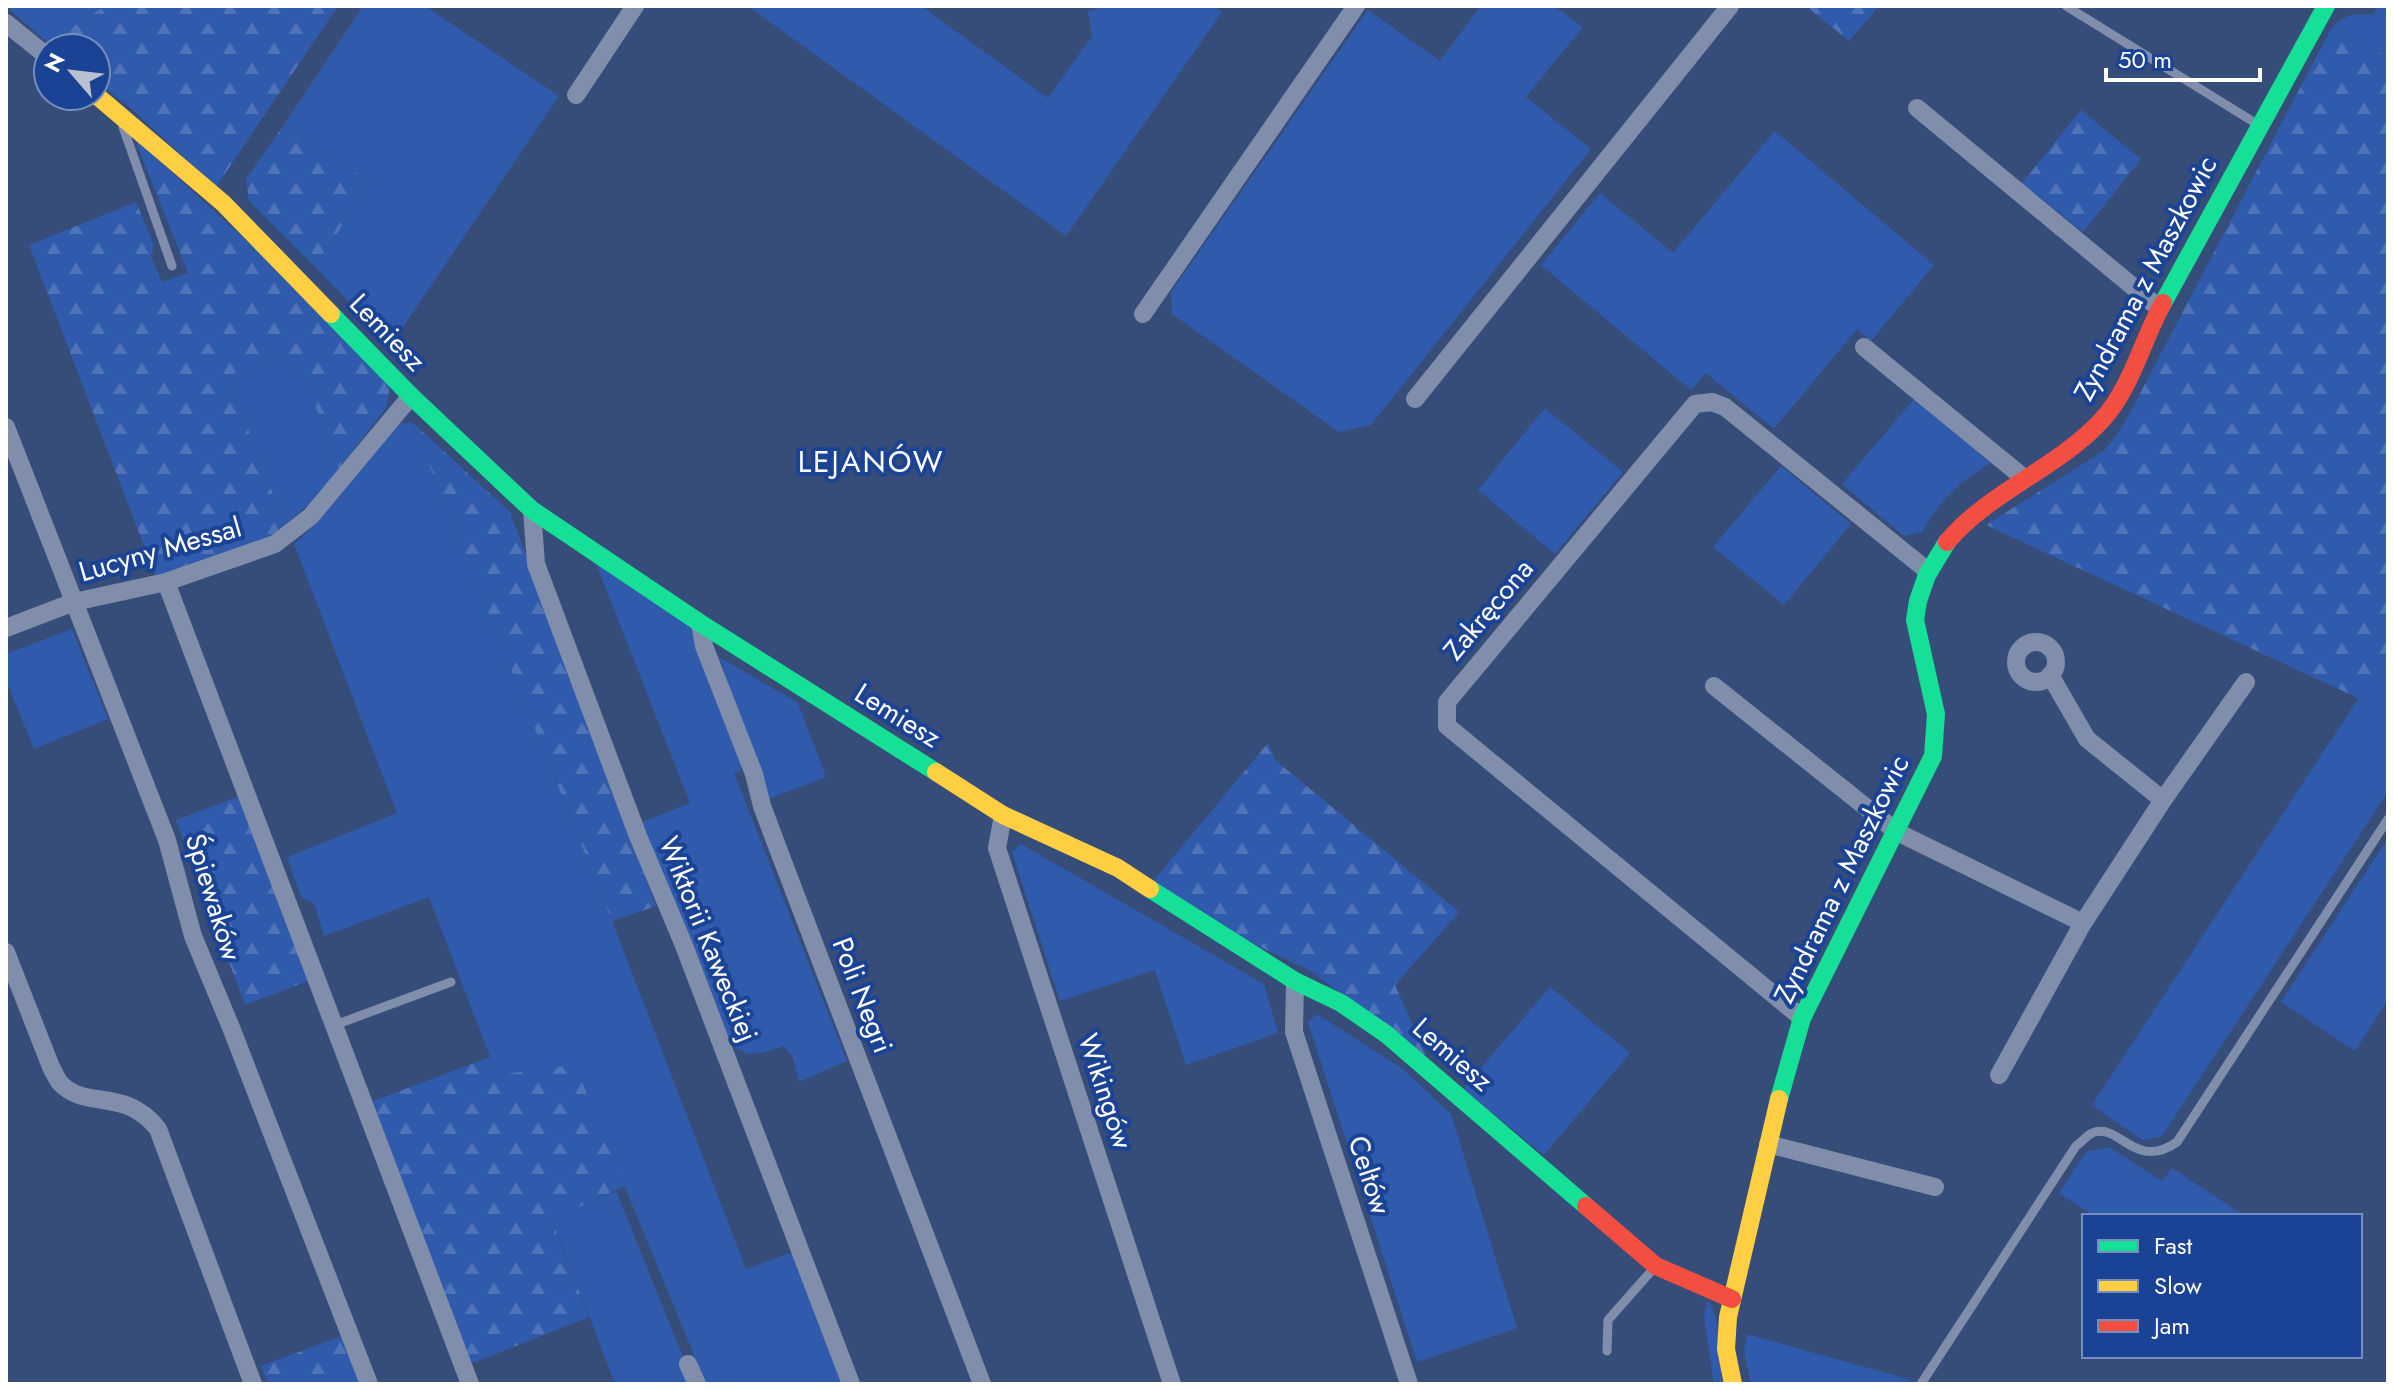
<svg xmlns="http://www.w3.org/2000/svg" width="2394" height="1390" font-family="Jost,sans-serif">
  <defs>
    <pattern id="forest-firs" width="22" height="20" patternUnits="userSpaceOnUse" patternTransform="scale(2)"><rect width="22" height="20" fill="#305aab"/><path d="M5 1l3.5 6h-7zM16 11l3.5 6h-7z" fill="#4f73b8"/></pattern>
  </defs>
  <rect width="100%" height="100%" fill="#374d79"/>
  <!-- green -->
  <path fill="#305aab" d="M6,6H105L48,43Z
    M363,6H425L559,96L401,330L381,334L315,267L371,182L283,126Z
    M748,6H921L1048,98L1092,36L1088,11L1110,6H1213L1222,12L1066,236Z
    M1481,6H1554L1583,27L1526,97L1591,149L1371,425L1339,432L1172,314L1171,292L1368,10L1440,61Z
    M2378,6L2388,10V57L2332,27C2345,14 2354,13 2373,15Z
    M1775,131L1934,265L1871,341L1857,329L1774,429L1706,373L1691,390L1541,265L1600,193L1673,253Z
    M296,354L339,469L310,503L285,525L228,376Z
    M1915,398L1992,462C1957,485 1943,495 1922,532L1904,536L1842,484Z
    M1545,408L1623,472L1555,554L1478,490Z
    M412,422L612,921L746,1269L796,1251L844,1384H706L575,1066L497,1075L429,897L324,936L315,905L301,897L287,857L397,813L294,544C333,509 364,466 396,424Z
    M1781,466L1851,524L1784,605L1713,547Z
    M595,561L690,624L744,763L740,771L734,773L847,1061L799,1082L792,1056L784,1046C762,1053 748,1061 729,1042L642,822L690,803Z
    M72,629L108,719L34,749L6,680V654Z
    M2388,653V792L2162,1136L2142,1140L2092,1105Z
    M719,657L798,703L826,777L768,799Z
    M2388,838V1000L2355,1051L2281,1002Z
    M1021,844L1264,984L1278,1033L1186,1065L1155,970L1060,1001L1012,852Z
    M1550,987L1630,1053L1544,1155L1463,1089Z
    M1317,1014L1403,1069L1451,1114L1517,1328L1417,1362L1308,1022Z
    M2109,1147L2162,1181L2172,1168L2245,1216H2094L2059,1193L2086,1152Z
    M616,1191L694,1384H615L552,1219Z
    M1707,1301C1722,1313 1720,1364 1722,1384H1714L1704,1317Z
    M1747,1334L1911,1380L1908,1384H1751L1744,1351Z"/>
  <!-- forest -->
  <path fill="url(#forest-firs)" d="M105,6H338L216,187L132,109L96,81V48H54L48,43Z
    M1806,6H1879L1849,41Z
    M2332,27L2388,57V653L2360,699L1986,525L2105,450L2124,424Z
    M2081,110L2141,159L2083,232L2022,183Z
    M283,126L371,182L315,267L249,201L246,179Z
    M135,139L258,251L390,386L386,408L339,469L296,354L228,376L285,525L268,539L156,577L29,245L136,202L154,245L151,257L162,282L188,273Z
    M412,422L510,512L656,906L612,921Z
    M1268,743L1275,760L1459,912L1395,985L1428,1060L1311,971L1256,945L1150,885Z
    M238,797L308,981L245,1005L176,820Z
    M490,1057L497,1075L575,1065L625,1186L552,1220L589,1317L470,1364L371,1102Z
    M342,1336L360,1384H268L261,1366Z"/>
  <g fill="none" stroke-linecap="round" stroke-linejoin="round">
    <!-- lane -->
    <path stroke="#808eab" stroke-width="9" d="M2066,6L2257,124
      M123,127L172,266
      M335,1025L451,982
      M1607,1351L1608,1320L1654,1268
      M1921,1384L2076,1146C2081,1143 2086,1136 2092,1133C2119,1121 2134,1172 2177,1142L2388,819"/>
    <!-- street -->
    <path stroke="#808eab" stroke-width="18" d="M6,23L48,57
      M576,95L635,6
      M1917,108L2160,309
      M1143,314L1356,6
      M1864,347L2024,478
      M1415,399L1730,6
      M6,427L167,840L193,936L232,1030L369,1384
      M532,510L536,564L638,836L683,943L851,1384
      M166,582L470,1384
      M700,623L704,646L754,774L762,806L777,846L982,1384
      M6,628L74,602L166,582L275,544L311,516L411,396
      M2016 662a20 20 0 1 1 40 0a20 20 0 1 1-40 0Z
      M2050,675L2087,739L2163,800
      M1714,686L1897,832L2083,923
      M1003,815L997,848L1172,1384
      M6,952L51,1067C54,1072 57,1080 61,1084C87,1110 125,1087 158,1129L253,1384
      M1295,981L1294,1032L1409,1384
      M1802,1018L1447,726V702L1695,404L1712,402L1725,407L1929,572
      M1999,1075L2083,923L2163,800L2246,682
      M1768,1144L1935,1187
      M688,1364L697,1384"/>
    <!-- fast -->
    <path stroke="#16e098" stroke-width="18" d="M2163,303L2326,6
      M331,314L411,396L532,510L700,623L936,772
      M1150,889L1295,981L1341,1003L1386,1034L1586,1206
      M1779,1099L1802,1018L1933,756L1936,714L1915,620L1918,601L1927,575L1947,542"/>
    <!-- slow -->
    <path stroke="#ffcf43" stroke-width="18" d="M96,95L223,203L331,314
      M936,772L1003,815L1118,868L1150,889
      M1733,1384L1726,1349L1728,1317L1779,1099"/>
    <!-- jam -->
    <path stroke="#f24e42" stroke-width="18" d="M1947,542C1990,491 2055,470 2101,421C2131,389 2142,341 2163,303
      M1586,1206L1656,1266L1732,1299"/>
  </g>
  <g text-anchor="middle" stroke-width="8" stroke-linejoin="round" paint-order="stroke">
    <!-- street labels -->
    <g font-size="28" fill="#fff" stroke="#1b4395">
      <text transform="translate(2145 278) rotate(-62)" y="10">Zyndrama z Maszkowic</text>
      <text transform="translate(388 332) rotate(46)" y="10">Lemiesz</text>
      <text transform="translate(160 549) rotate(-16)" y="10">Lucyny Messal</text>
      <text transform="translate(1488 609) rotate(-50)" y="10">Zakręcona</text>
      <text transform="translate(898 715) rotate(32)" y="10">Lemiesz</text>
      <text transform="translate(1841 879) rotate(-64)" y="10">Zyndrama z Maszkowic</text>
      <text transform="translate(214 897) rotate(73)" y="10">Śpiewaków</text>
      <text transform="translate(709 939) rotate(68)" y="10">Wiktorii Kaweckiej</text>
      <text transform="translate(863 995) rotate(69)" y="10">Poli Negri</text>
      <text transform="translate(1453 1054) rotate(41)" y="10">Lemiesz</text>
      <text transform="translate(1106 1091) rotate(72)" y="10">Wikingów</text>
      <text transform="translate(1370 1175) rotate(72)" y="10">Celtów</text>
    </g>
    <!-- neighbourhood labels -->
    <g font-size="30" letter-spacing="2" fill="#fff" stroke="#1b4395">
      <text x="871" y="472">LEJANÓW</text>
    </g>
  </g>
  <!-- border -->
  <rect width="2394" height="1390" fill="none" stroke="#ffffff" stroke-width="16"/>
  <!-- legend -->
  <rect x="2082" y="1214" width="280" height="144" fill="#1b4395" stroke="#768ebf" stroke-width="2"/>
  <rect x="2098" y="1240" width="40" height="12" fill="#16e098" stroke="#768ebf" stroke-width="2"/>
  <text x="2154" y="1254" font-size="24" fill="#ffffff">Fast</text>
  <rect x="2098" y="1280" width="40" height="12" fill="#ffcf43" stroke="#768ebf" stroke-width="2"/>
  <text x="2154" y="1294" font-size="24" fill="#ffffff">Slow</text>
  <rect x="2098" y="1320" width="40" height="12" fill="#f24e42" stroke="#768ebf" stroke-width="2"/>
  <text x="2154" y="1334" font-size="24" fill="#ffffff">Jam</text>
  <!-- north arrow -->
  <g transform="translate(72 72) rotate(298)"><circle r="38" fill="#1b4395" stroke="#768ebf" stroke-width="2"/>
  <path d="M0-6L14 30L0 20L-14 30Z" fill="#b9c1d0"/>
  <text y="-12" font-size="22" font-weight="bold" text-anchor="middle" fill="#ffffff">N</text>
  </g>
  <!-- scale -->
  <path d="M2106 68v12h154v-12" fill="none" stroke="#ffffff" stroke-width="4"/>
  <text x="2118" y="68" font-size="24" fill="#ffffff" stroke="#1b4395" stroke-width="6" paint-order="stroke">50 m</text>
</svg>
